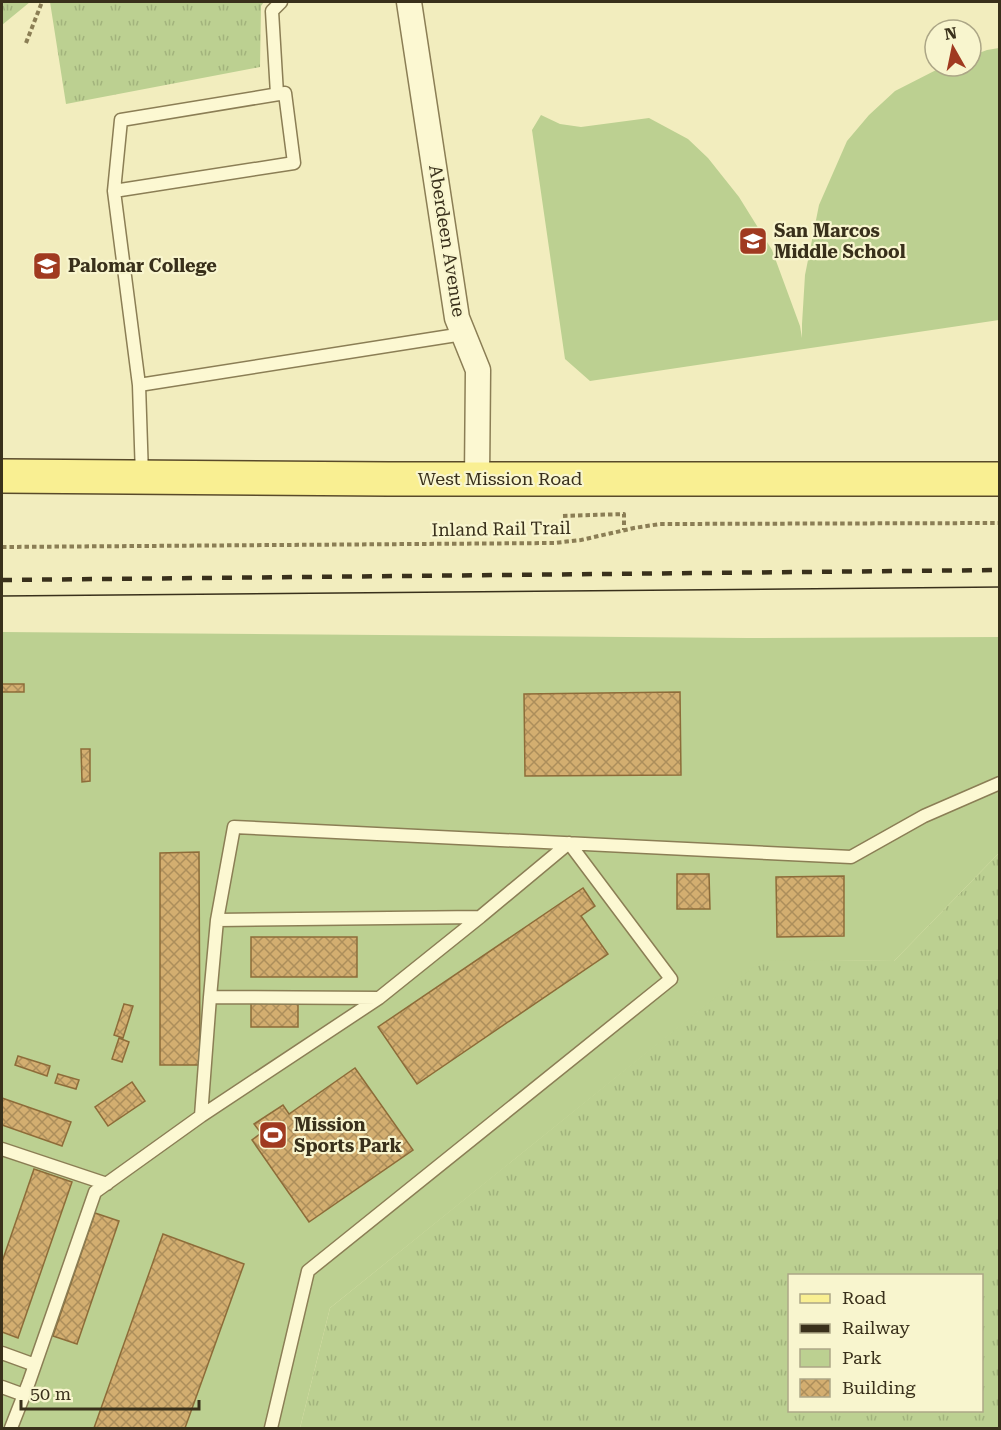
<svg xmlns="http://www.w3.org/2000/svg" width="1001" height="1430" font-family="'Roboto Serif',serif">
  <defs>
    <pattern id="grass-tufts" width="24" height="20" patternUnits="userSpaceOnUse" patternTransform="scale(1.5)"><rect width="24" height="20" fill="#bcd091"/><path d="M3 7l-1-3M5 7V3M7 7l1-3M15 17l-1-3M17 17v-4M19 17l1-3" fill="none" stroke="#a2b37c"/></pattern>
    <pattern id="building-cross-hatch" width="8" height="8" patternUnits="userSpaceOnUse" patternTransform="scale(1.5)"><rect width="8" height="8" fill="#d3ae70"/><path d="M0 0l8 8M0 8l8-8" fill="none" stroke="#ac8e5b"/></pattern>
  </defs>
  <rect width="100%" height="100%" fill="#f2edbe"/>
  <!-- grass -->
  <path fill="url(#grass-tufts)" fill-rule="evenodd" d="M2,2H30L2,25Z
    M50,2H264L261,6L260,67L66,104Z
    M999,853V1428H300L330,1308L762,959L894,961ZM790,1276H982V1410H790Z"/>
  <!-- park -->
  <path fill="#bcd091" d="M999,48V320L590,381L565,359L532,130L541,115L560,124L581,127L649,118L688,139L708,158L739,197L772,250L800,326L802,338V324L805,275L819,205L847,141L869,115L895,91L944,66H971V56L987,50Z
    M2,632L747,638L999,637V853L894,961L762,960L330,1308L300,1428H2Z"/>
  <!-- building -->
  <path fill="url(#building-cross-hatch)" stroke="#8d6c39" stroke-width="1.5" d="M2,684H24V692H2Z
    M680,692L681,775L525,776L524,694Z
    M81,749H90V781L82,782Z
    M199,852L200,1065H160V853Z
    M677,874H709L710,909H677Z
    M844,876V936L777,937L776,877Z
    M583,888L595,906L581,916L608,954L417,1084L378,1027Z
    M251,937H357V977H251Z
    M298,1001V1027H251V1002Z
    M124,1004L133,1006L123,1038L114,1035Z
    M119,1038L129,1042L122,1062L112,1059Z
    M18,1056L50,1066L47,1076L15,1065Z
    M355,1068L413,1150L309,1222L252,1140L261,1133L254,1124L283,1105L289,1114Z
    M58,1074L79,1080L76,1089L55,1083Z
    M132,1082L145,1101L108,1126L95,1107Z
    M2,1098L71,1122L62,1146L2,1125Z
    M34,1169L72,1182L18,1338L2,1332V1262Z
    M95,1213L119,1221L77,1344L53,1336Z
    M163,1234L244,1264L185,1428H94Z"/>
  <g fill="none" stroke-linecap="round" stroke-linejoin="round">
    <!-- service casing -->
    <g stroke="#8b7e55" stroke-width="15">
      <path id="service" d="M277,94L272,11L281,2
        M114,191L294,163L285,93L121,120L114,191L139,385L142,476
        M139,385L463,334
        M217,920L210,997L379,998L480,917
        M210,997L201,1116L379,998
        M2,1149L107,1184
        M2,1353L35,1365
        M2,1387L24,1395
        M11,1428L29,1382L95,1192L201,1116
        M271,1428L308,1271L671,979L569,843L480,917L217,920L234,827L851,857L924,816L1000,783"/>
    </g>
    <!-- minor casing -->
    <g stroke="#8b7e55" stroke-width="27">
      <path id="minor" d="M409,2L457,318L478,370L477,479"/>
    </g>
    <!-- primary casing -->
    <g stroke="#594a2a" stroke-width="36">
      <path id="primary" d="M2,476L388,479H1000"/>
    </g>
    <!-- path -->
    <path stroke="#8b7e55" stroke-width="4" stroke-dasharray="4.5 3" stroke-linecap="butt" d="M26,43L42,2
      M563,516L624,514V530
      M2,547L554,543L581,540L634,528L660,524L1000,523"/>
    <!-- service -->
    <use href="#service" stroke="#fcf8d2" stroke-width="12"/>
    <!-- minor -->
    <use href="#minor" stroke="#fcf8d2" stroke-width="24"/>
    <!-- primary -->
    <use href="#primary" stroke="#f9ef92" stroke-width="33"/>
    <!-- tram -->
    <path stroke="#39301b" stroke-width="1.5" d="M2,596L1000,587"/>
    <!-- rail -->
    <path stroke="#39301b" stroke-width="4.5" stroke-dasharray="10 10" stroke-linecap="butt" d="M2,580L1000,570"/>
  </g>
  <!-- icons -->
  <defs>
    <g id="school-square" transform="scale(1.5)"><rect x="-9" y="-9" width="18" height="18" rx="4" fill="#a03a20" stroke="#f8f5ce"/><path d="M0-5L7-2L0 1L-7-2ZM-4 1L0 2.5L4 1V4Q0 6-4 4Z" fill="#fff"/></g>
    <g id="university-square" transform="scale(1.5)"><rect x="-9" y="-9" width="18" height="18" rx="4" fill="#a03a20" stroke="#f8f5ce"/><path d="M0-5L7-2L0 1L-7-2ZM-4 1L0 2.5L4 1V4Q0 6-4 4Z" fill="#fff"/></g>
    <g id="stadium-square" transform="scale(1.5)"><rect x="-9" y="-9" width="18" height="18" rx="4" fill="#a03a20" stroke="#f8f5ce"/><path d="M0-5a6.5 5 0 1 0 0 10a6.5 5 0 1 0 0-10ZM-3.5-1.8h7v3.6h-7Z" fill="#fff"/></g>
  </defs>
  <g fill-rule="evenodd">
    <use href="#school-square" x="753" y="241"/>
    <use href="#university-square" x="47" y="266"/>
    <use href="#stadium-square" x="273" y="1135"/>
  </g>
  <g text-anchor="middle" stroke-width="4.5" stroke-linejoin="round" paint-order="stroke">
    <!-- poi labels -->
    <g font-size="18" font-weight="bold" fill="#39301b" stroke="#f8f5ce" text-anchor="start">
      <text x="774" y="237">San Marcos<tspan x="774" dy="21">Middle School</tspan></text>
      <text x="68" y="272">Palomar College</text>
      <text x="294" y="1131">Mission<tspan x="294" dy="21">Sports Park</tspan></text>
    </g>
    <!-- street labels -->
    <g font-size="18" fill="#39301b" stroke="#f8f5ce">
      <text transform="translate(447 241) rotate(81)" y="6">Aberdeen Avenue</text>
      <text x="500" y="485">West Mission Road</text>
      <text transform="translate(501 529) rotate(-1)" y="6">Inland Rail Trail</text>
    </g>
  </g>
  <!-- border -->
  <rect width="1001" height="1430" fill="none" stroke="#39301b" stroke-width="6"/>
  <!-- legend -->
  <rect x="788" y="1274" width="195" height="138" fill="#f8f5ce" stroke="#aca686" stroke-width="1.5"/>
  <rect x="800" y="1294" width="30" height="9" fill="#f9ef92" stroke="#aca686" stroke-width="1.5"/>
  <text x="842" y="1304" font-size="18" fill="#39301b">Road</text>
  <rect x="800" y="1324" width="30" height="9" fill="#39301b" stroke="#aca686" stroke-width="1.5"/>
  <text x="842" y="1334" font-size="18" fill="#39301b">Railway</text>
  <rect x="800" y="1349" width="30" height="18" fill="#bcd091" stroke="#aca686" stroke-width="1.5"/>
  <text x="842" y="1364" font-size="18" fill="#39301b">Park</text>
  <rect x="800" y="1379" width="30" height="18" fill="url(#building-cross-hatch)" stroke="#aca686" stroke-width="1.5"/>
  <text x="842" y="1394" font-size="18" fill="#39301b">Building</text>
  <!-- north arrow -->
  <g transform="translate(953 48) rotate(351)"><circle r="28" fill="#f8f5ce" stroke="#aca686" stroke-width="1.5"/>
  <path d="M0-4.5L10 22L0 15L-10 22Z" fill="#a03a20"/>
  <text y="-9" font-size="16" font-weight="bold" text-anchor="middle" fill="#39301b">N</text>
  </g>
  <!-- scale -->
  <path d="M21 1400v9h178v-9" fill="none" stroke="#39301b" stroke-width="3"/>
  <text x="30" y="1400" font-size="18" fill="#39301b" stroke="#f8f5ce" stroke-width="4.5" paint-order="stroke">50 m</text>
</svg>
